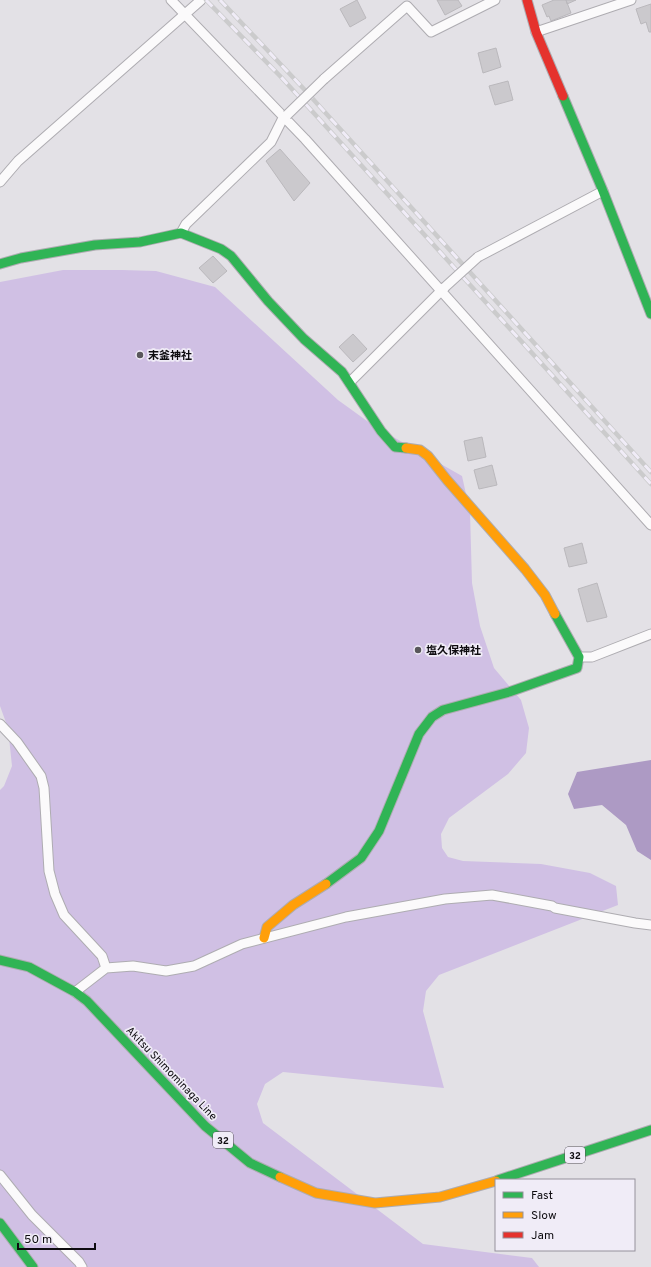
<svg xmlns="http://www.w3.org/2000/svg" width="651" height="1267" font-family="Overpass,'Noto Sans JP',sans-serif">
  <rect width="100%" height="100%" fill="#e3e1e6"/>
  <!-- forest -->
  <path fill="#d0c0e4" d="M63,270H122L156,271L215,287L338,400L374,426L462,476L470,512L472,583L480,626L494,668L521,700L529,728L526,753L508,774L449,818L441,834L442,848L448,857L463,861L541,864L590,873L616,886L618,905L439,975L426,991L423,1011L444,1088L283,1072L265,1084L257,1104L263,1123L423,1244L532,1258L539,1267H0V790L4,786L12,766L8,728L0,706V282Z"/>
  <!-- water -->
  <path fill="#ad9ac4" d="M651,760V860L637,851L626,825L602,805L574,809L568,794L577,772Z"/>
  <!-- building -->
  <path fill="#cbc9cd" stroke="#bab8bc" d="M357,0L366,18L350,27L340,9Z
    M437,0H458L462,6L445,15Z
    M554,0H566L571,13L551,21L549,16L547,17L542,5Z
    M566,0H576L567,4Z
    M651,4V32H649L646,22L641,24L636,9Z
    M496,48L501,67L483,73L478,53Z
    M508,81L513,100L495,105L489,86Z
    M280,149L310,183L294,201L266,161Z
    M213,256L227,271L213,283L199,268Z
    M353,334L367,349L353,362L339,347Z
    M482,437L486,457L468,461L464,441Z
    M492,465L497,485L479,489L474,470Z
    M582,543L587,563L569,567L564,548Z
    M597,583L607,617L587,622L578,589Z"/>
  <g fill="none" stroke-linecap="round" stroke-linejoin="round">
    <!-- street casing -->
    <g stroke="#aeacb1" stroke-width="11">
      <path id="street" d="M171,0L305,139L651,525
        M536,32L631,0
        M324,79L407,6L431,32L495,0
        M0,182L18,161L201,0
        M181,233L186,224L271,142L283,118L287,115
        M478,257L603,191
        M350,382L445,287
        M579,657H592L651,634
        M0,724L17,742L41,776L44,788L49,871L55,894L64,915L102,956L106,968
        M75,992L106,968L133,966L166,971L194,966L242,944L346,917L445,899L492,895L552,906L555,908L635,923L651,925
        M0,1175L32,1215L79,1262L82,1267"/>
    </g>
    <!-- fast casing -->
    <g stroke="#aeacb1" stroke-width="11">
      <path id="fast" d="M563,96L603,191L651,314
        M0,264L21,258L95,245L140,242L181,233L221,249L231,256L268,301L304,339L342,372L381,431L395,447L406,448
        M326,884L361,858L379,831L419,734L432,717L443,710L509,692L577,668L579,657L555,614
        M0,960L29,967L75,992L87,1001L205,1126L250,1163L280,1177
        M498,1180L651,1130
        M0,1223L33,1267"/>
    </g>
    <!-- slow casing -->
    <g stroke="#aeacb1" stroke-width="11">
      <path id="slow" d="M406,448L420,450L428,456L447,480L525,569L545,595L555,614
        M264,938L267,927L293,905L326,884
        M280,1177L316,1193L375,1203L440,1197L496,1181"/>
    </g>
    <!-- jam casing -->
    <g stroke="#aeacb1" stroke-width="11">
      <path id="jam" d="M527,0L536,32L563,96"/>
    </g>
    <!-- street -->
    <use href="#street" stroke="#fbfafb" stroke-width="9"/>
    <!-- fast -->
    <use href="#fast" stroke="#30b455" stroke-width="9"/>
    <!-- slow -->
    <use href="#slow" stroke="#ff9f0a" stroke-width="9"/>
    <!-- jam -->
    <use href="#jam" stroke="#e5322d" stroke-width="9"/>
    <!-- rail casing -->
    <g stroke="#cbcbcc" stroke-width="4.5">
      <path id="rail" d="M206,0L281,77L651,484
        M220,0L303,88L651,472"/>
    </g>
    <!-- rail -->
    <use href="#rail" stroke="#f0ecf7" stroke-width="3" stroke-dasharray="9" stroke-linecap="butt"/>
    <!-- street-bridge casing -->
    <g stroke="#aeacb1" stroke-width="11" stroke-linecap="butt">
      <path id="street-bridge" d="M287,115L324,79
        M445,287L478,257"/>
    </g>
    <!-- street-bridge -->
    <use href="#street-bridge" stroke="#fbfafb" stroke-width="9"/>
  </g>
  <!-- markers -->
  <g fill="#59575b" stroke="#f0ecf7" stroke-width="1.5">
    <circle cx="140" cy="355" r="4"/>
    <circle cx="418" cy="650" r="4"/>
  </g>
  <g text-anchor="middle" stroke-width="3.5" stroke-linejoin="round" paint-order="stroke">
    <!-- shield labels -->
    <g fill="#f0ecf7" stroke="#524f55" stroke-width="1">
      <rect x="213" y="1132" width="20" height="16" rx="3"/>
      <rect x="565" y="1147" width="20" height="16" rx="3"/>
    </g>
    <g font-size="10" font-weight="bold" fill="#0e0c10">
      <text x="223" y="1144">32</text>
      <text x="575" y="1159">32</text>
    </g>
    <!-- poi labels -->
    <g font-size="11" font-weight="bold" fill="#0e0c10" stroke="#f0ecf7" text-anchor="start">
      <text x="148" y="359">末釜神社</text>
      <text x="426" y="654">塩久保神社</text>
    </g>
    <!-- street labels -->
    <g font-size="11" fill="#0e0c10" stroke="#f0ecf7">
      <text transform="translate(172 1073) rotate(46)" y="4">Akitsu Shimominaga Line</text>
    </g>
  </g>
  <!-- legend -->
  <rect x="495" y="1179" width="140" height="72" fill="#f0ecf7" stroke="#96929b"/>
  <rect x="503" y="1192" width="20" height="6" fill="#30b455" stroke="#96929b"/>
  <text x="531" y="1199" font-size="12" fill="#0e0c10">Fast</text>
  <rect x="503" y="1212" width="20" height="6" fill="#ff9f0a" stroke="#96929b"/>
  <text x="531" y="1219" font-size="12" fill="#0e0c10">Slow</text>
  <rect x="503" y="1232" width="20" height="6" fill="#e5322d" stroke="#96929b"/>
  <text x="531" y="1239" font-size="12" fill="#0e0c10">Jam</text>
  <!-- scale -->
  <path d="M18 1243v6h77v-6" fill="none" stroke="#0e0c10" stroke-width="2"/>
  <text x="24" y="1243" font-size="12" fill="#0e0c10" stroke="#f0ecf7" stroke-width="3" paint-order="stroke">50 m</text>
</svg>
